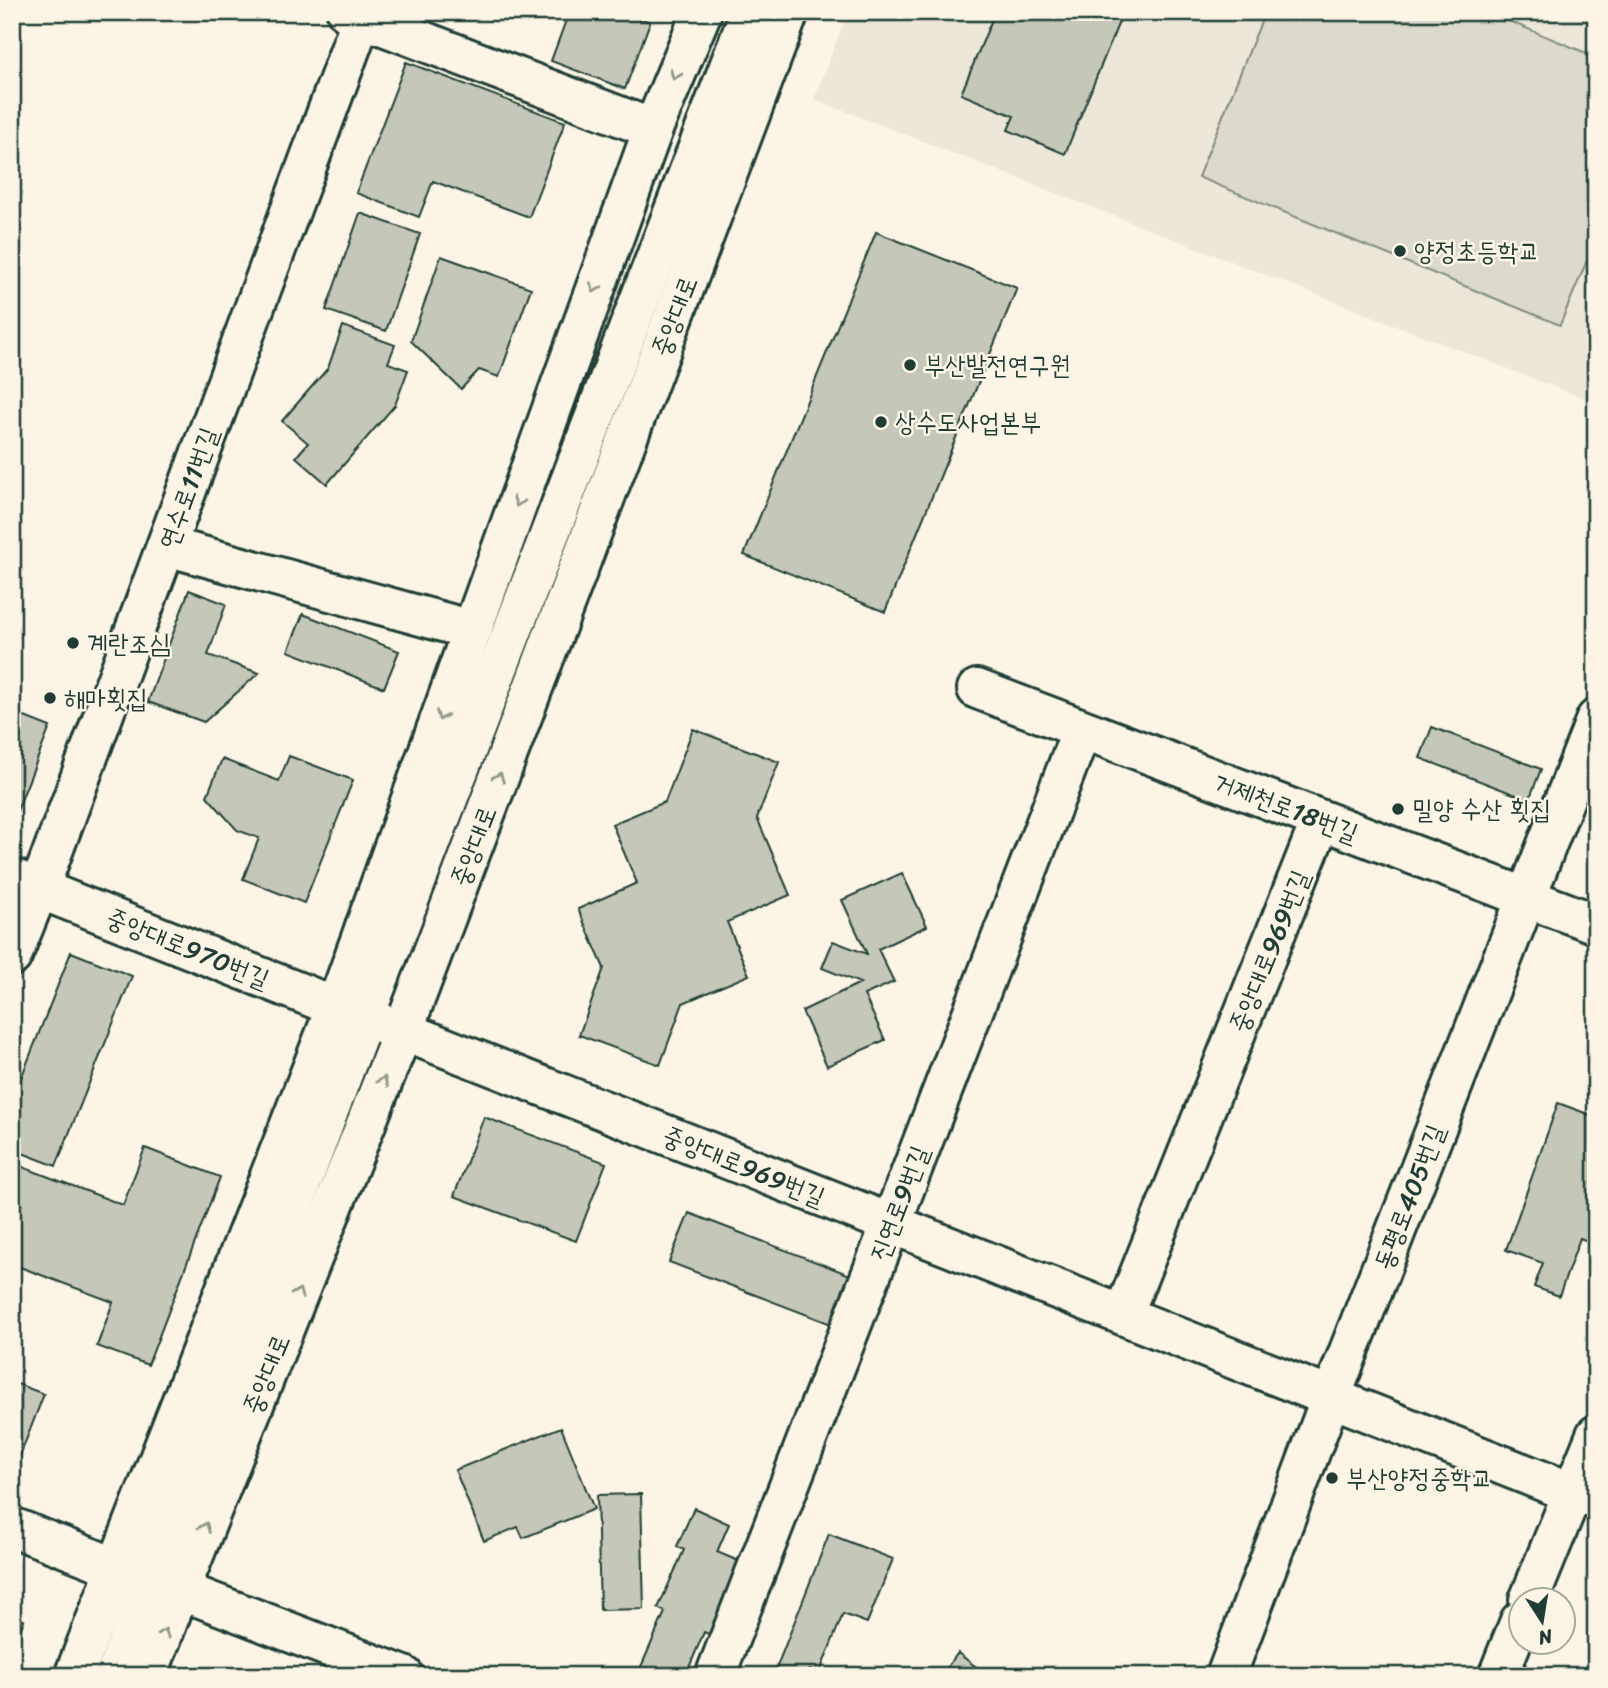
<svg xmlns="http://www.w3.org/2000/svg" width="1608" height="1688" font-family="Sriracha,'Poor Story',sans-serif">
  <rect width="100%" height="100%" fill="#fcf5e5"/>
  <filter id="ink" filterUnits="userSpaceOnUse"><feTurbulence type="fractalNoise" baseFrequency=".0143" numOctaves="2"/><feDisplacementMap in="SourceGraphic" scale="14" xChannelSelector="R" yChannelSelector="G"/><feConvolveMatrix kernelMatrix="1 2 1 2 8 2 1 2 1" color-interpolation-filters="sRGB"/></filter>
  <g filter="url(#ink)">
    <!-- built -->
    <path fill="#ece7d8" d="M848,12H1596V403L814,99Z"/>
    <!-- green -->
    <path fill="#dcdacc" stroke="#7e8c80" stroke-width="2" d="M1265,12H1487L1596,57V239L1560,325L1198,177Z"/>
    <!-- building -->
    <path fill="#c5c7b9" stroke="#1f3d34" stroke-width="2" d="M569,12H625L650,22L625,89L551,61Z
      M995,12H1123L1065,154L1008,130L1014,116L961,94Z
      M406,62L565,122L529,217L433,181L419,217L356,193Z
      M360,213L420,234L386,331L326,310Z
      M876,232L1017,288L885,612L744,555Z
      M441,256L531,288L499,377L479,370L461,389L411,341Z
      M343,326L395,345L388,363L408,370L395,405L327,484L296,457L308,443L282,421L328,368Z
      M189,590L226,604L208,655L259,673L204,722L148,702Z
      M303,614L399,651L384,688L288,651Z
      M12,712L50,727L14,818L12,817Z
      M1432,727L1541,769L1529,800L1420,758Z
      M693,729L779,762L757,818L790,895L727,922L749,975L683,1003L660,1065L579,1035L604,968L578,909L637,883L612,824L665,802Z
      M289,756L353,780L304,903L243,879L259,838L237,830L207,796L222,759L279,781Z
      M902,873L927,926L878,949L894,982L864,995L885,1040L827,1066L802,1011L860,983L822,968L833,941L867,954L842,900Z
      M71,952L132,976L56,1166L12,1149V1101Z
      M1558,1103L1596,1117L1594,1135H1596V1244L1580,1238L1559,1296L1534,1287L1543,1263L1506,1250Z
      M484,1117L606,1163L576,1241L454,1196Z
      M145,1148L220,1177L148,1365L97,1346L113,1302L12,1264V1163L123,1205Z
      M689,1213L858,1278L839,1327L669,1262Z
      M12,1289H18L13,1337H12Z
      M12,1382L44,1394L12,1476Z
      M561,1427L594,1509L523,1538L518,1527L484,1541L455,1470Z
      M641,1494L644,1609L600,1610L597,1495Z
      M694,1508L729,1524L717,1552L748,1565L716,1637L704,1632L688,1670L702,1676H637L665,1612L658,1608L684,1550L677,1546Z
      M829,1534L893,1559L867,1623L843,1614L819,1674L810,1670L802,1676H779L774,1674Z
      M12,1616L24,1620L12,1652Z
      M958,1653L988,1676H940Z"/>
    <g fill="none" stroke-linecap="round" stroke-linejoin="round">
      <!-- minor casing -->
      <g stroke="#1f3d34" stroke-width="44">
        <path id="minor" d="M347,12L653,129
          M166,546L472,630
          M977,689L1596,924
          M12,878L336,1007L403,1031L1573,1493L1596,1498
          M12,956L39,889L364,12
          M1123,1315L1321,820
          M12,1527L117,1568
          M180,1590L404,1676
          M1529,1600L1596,1435
          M115,1676L364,1018L750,12
          M715,1676L891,1224L1082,729
          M1226,1676L1331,1397L1596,719
          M1498,1676L1520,1621"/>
      </g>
      <!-- major casing -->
      <g stroke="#1f3d34" stroke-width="44">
        <path id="major" d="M74,1676L336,1007L653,129L702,12
          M147,1676L180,1590L403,1031L789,12"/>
      </g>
      <!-- minor -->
      <use href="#minor" stroke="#fcf5e5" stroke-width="38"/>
      <!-- major -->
      <use href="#major" stroke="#fcf5e5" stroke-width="38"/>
    </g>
    <!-- one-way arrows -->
    <defs><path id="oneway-chevron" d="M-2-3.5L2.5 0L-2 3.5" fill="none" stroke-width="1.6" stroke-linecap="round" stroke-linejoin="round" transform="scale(1.75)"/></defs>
    <g stroke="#8e998c">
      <use href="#oneway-chevron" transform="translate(675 75) rotate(113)"/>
      <use href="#oneway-chevron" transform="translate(595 288) rotate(110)"/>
      <use href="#oneway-chevron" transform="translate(518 502) rotate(110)"/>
      <use href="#oneway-chevron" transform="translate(441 716) rotate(110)"/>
      <use href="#oneway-chevron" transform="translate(499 777) rotate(-69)"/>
      <use href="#oneway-chevron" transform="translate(383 1081) rotate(-68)"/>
      <use href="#oneway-chevron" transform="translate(298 1293) rotate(-68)"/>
      <use href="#oneway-chevron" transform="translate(205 1527) rotate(-68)"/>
      <use href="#oneway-chevron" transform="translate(164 1633) rotate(-69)"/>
    </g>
  </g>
  <!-- markers -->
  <g fill="#1f3d34" stroke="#fcf5e5" stroke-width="2.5">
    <circle cx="1400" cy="251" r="7"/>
    <circle cx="910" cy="365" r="7"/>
    <circle cx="881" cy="422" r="7"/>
    <circle cx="73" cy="643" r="7"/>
    <circle cx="50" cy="698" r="7"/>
    <circle cx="1398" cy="809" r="7"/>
    <circle cx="1332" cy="1478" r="7"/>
  </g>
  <g text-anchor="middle" stroke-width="5" stroke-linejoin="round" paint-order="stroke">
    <!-- poi labels -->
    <g font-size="26" fill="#1f3d34" stroke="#fcf5e5" text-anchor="start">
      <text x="1414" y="260">양정초등학교</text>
      <text x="924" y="374">부산발전연구원</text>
      <text x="895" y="431">상수도사업본부</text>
      <text x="87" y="652">계란조심</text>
      <text x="64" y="707">해마횟집</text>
      <text x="1412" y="818">밀양 수산 횟집</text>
      <text x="1346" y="1487">부산양정중학교</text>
    </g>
    <!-- street labels -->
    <g font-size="26" fill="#1f3d34" stroke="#fcf5e5">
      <text transform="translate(674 316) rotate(-69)" y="9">중앙대로</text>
      <text transform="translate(188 488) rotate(-70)" y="9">연수로11번길</text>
      <text transform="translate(1286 807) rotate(21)" y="9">거제천로18번길</text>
      <text transform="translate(473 846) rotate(-69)" y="9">중앙대로</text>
      <text transform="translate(188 948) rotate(22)" y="9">중앙대로970번길</text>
      <text transform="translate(1269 951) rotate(-68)" y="9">중앙대로969번길</text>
      <text transform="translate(744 1166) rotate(22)" y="9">중앙대로969번길</text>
      <text transform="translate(1409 1197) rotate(-69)" y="9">동평로405번길</text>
      <text transform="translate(899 1203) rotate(-69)" y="9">진연로9번길</text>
      <text transform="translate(266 1374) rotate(-68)" y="9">중앙대로</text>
    </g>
  </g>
  <!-- margin -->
  <rect width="1608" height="1688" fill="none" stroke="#fcf5e5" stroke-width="42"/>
  <rect x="21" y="21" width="1566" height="1646" fill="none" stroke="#1f3d34" stroke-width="2.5" filter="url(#ink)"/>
  <!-- north arrow -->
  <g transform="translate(1542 1621) rotate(168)"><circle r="33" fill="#fcf5e5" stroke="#a4ab9e" stroke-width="2"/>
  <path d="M0-5L12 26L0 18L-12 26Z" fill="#1f3d34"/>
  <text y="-10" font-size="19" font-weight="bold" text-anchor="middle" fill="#1f3d34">N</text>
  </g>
</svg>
